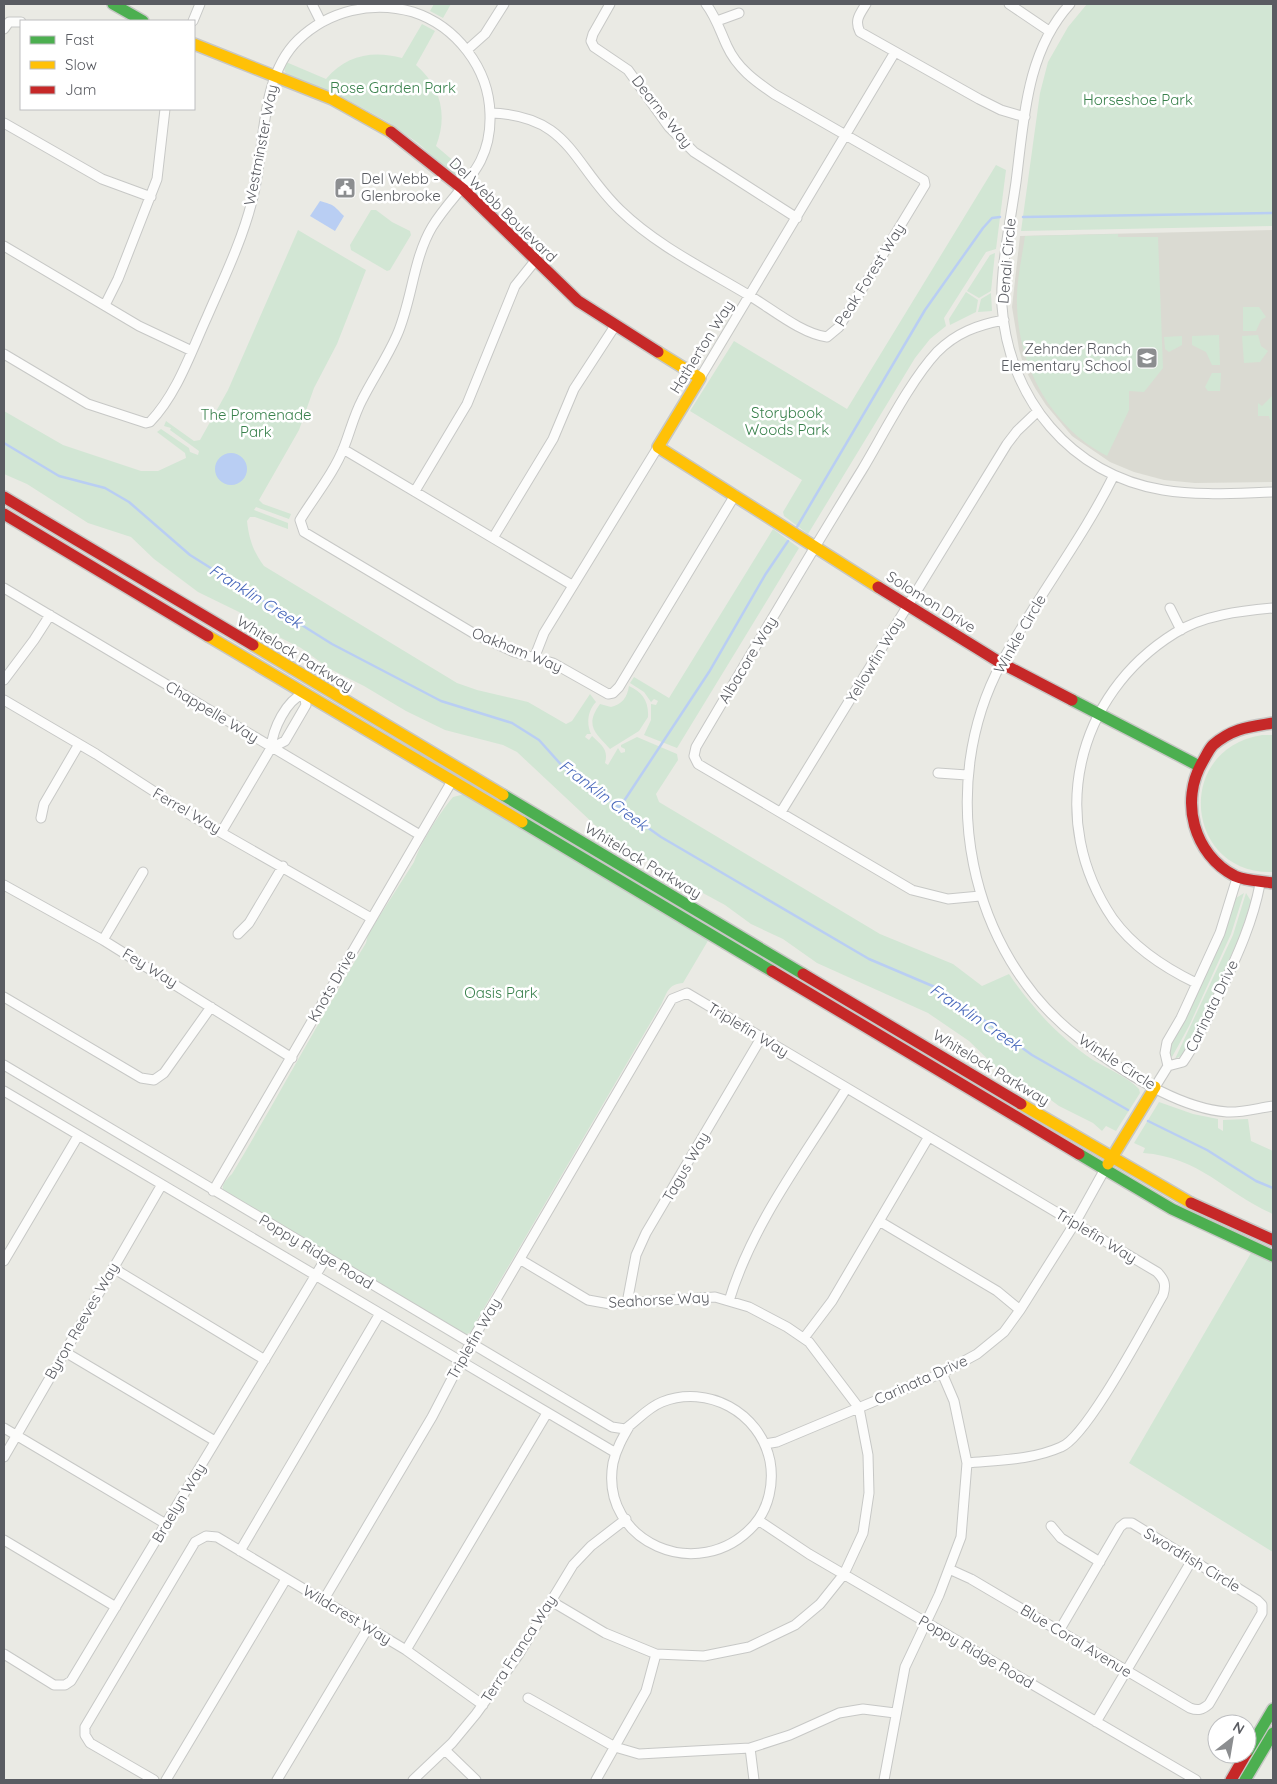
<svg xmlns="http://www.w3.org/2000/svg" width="1277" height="1784" font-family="Quicksand,sans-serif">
  <rect width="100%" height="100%" fill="#eaeae4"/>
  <!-- education -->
  <path fill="#dadad2" d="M1273,230V482L1195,483L1164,480L1134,472L1110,462L1072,436L1046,405L1035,388L1024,367L1019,349L1012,307L1020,236Z"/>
  <!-- green -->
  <path fill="#d2e6d4" d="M434,4H451L443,18L430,11Z
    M1087,4H1273V226L1021,231L1040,93L1048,62L1068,27Z
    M422,24L435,31L416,65C441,87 448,115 436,146L470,175L465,180H459L418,143L388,122L346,99L287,76L284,69L286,62L326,79C346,55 373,50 402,58Z
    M996,165L1006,170L996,249L986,252L944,318L946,326L930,339L915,358L808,534L784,516L783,512L802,480L690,411L734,341L847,409Z
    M371,210H376L392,222L410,231L411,235L390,270L387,271L351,250L350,245Z
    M298,230L366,270L337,344L314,388L299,430L259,500L263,504L291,514L289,519L256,507L254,510L288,523V529L255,517H250L247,521C249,539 253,551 264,566L457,683L477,690L528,702L566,724L572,721L590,694L596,702C588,710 586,723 591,734H587L585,737L589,740L592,736C601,745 609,749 605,763L608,765L618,748L621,753L625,752V749L621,747V745L637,737L677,754L678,760L656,794L659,802L880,934L953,964L982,986L1009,974C1031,1007 1060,1038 1093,1060C1108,1069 1128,1077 1139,1089L1140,1093L1116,1131L1106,1126L1102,1131L1093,1123L1059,1106L1040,1092L999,1070L969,1041L928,1013L817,963L783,939L751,924L725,905L677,879L627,847L624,842L615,841L596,826L517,752L503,745L445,730L406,711L364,686L330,669L301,648L261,628L239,612L198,592L154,559L131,537L88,523L27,484L4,474V411L63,445L141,471H158L186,458L185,453L157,432L161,429L189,448L190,452L198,455L199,451L170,430L171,428L164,426L166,421L194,441L200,440L228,390Z
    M1118,234V237H1158L1163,368L1144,392L1129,391V410L1107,456C1052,428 1018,366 1017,305C1016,282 1022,258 1025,236Z
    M995,253L991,291L979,298L967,291L990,255Z
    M966,292L978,300L976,312L950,325L949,319Z
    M991,293L992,311L978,312L981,299Z
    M1243,307H1259L1266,317L1261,320L1256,331H1243Z
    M1219,335L1220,365H1212L1206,352L1192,345V336Z
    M1258,335L1261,346L1268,351L1260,362L1244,363L1242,336Z
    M1182,336V345L1169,352L1165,349L1164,337Z
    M1212,373H1221L1220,391H1208L1205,387Z
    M1273,395V420H1270L1269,416H1258V403L1262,406Z
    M773,529L799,548L677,748L644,735L651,720V704L656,705L658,701L654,699L651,702L644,692L630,683L634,677L669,698Z
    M629,686C642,692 649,701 648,717L639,731L610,749C596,733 584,726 600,704L611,707C622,704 627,698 629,686Z
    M1262,735H1273V872C1185,875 1173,749 1262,735Z
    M465,794L709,939L683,983C669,984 667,992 662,1003L477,1320L473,1331L465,1335L223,1192C221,1184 227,1179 232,1174C278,1097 319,1020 366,943L368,934L414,862C421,842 439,814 453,797Z
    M1244,893L1231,934L1189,1026L1172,1057L1169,1054L1170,1048L1225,933L1236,898Z
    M1246,893L1251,901L1240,936L1193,1038L1183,1055L1175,1059L1233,935Z
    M1159,1102L1193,1114L1218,1119V1128L1223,1131V1120L1248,1119L1251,1141L1273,1151V1214C1225,1193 1200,1157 1143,1153L1145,1148L1134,1143Z
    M1251,1253L1273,1263V1552L1129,1463Z"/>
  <!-- water -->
  <path fill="#b9cef3" d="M320,201C335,205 334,206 344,216L335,231L310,216Z
    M215 469a16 16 0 1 1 32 0a16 16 0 1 1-32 0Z"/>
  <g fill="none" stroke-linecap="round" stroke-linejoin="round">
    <!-- stream -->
    <path stroke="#b9cef3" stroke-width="2.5" d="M1023,217L1273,213
      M4,443L59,476L105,488L129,502L190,555L332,644L441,701L512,723L539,740L565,769L661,837L869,959L942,990L1032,1055L1128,1110
      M797,527L925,310L983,228L992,218L1000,217
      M620,807L709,672L765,575L788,541
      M1148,1121L1207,1150L1256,1181L1273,1188"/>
    <!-- street casing -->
    <g stroke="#c7c8c6" stroke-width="11">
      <path id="street" d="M312,4L321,22
        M610,4L593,34L591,41L594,47L628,70L669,127L694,152L797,218
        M866,4C860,14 854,20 860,32L979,99L1001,110L1025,117
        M1009,4L1049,31
        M1070,4C1026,52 1024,120 1016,182C1011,218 1000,270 1002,306C1008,398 1071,475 1163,490C1199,496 1237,493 1273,492
        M193,21L200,4
        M717,21L739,13
        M4,29L9,22H21
        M467,50L485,34L504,4
        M490,113C570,115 572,164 620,210C657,246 707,270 750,296C772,309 802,334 827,337L839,327L925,185L924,180L774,94C755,81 737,68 727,46C720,31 716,17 706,4
        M4,123L102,179L151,197
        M4,246L139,326L192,351
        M105,305L118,279L157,179L165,109
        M4,354L88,404L146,423L150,422C177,394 191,352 207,317C223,280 242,241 252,201C266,151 258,79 298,40C328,11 372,0 413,12C456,26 489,68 490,114C492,170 457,186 432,227C413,259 412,301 397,335C387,358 373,378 362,400C354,415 350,432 344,447C334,473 314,497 300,520L304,532L473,633L514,652L553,663L608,694L613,693L619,687L735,495
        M700,378L895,52
        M343,449L572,585
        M1114,475C1082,540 1036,598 1002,662C935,785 967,953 1080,1039C1120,1070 1176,1108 1227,1112C1242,1113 1258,1108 1273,1106
        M415,491L467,404L515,286L535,261
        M493,538L553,439L574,389L615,326
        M4,588L420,835
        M1170,608L1181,630
        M535,656L544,633L658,447
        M4,680L34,640L50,615
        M4,700L96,754L192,816L371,918
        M938,773L967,775
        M781,812L1007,444L1017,431L1038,411
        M41,818L44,804L79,744
        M222,831L271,748C273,728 286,701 304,693L306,705L285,741L271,748
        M4,885L103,940L292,1058
        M980,896L948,899L912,890L698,764L694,756L696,747C751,654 805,562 862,470C883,435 910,381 937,352C956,333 977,325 1004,320
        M238,934L249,923L283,866
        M103,940L143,872
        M1196,983C1165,968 1134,948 1113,919C1046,821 1075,695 1175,633C1203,615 1241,611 1273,608
        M4,997L141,1078L154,1080L164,1073L211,1007
        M4,1065L612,1427L625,1429C638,1420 647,1408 662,1402C707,1384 760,1412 770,1461C774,1483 769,1508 754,1525C699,1586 599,1542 613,1463C616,1449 623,1437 630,1425
        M1168,1066L1183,1062C1199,1039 1210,1013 1222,988C1238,954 1253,921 1260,884
        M1168,1066L1165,1053L1167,1042L1181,1018L1220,933L1237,878
        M1155,1087L1168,1066
        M4,1091L616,1453
        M213,1191L452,781
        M879,1221L997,1291L1020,1310
        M521,1260L588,1300L610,1304L715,1297L749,1307L787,1327L809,1342L859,1408L868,1455L869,1493L863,1533L844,1574L820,1604L795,1625L749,1647L704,1656L656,1654L605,1633L551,1601
        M4,1261L78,1136
        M113,1268L265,1360
        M729,1301C752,1224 804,1157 846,1089
        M627,1303L636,1255L646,1233L761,1038
        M804,1338L832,1301L928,1138
        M65,1352L215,1441
        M4,1428L166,1524
        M765,1444L777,1442L942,1373L977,1354L1004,1332L1020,1310L1075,1223L1105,1169
        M4,1457L161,1186
        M758,1520L809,1554L1196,1780
        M1051,1526L1061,1538L1100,1562
        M4,1540L116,1607
        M240,1551L379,1315
        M949,1569L971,1579L1190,1708C1198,1711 1202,1710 1209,1704L1262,1613V1605L1257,1600L1132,1523H1125L1120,1527L1059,1631
        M323,1601L432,1417L470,1344L672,999L687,993L1157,1272C1165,1280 1166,1285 1163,1295C1146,1324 1087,1437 1061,1447C1032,1460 999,1460 967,1463
        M406,1650L547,1413
        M4,1654L54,1685H65L71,1681L326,1258
        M528,1698L615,1747L639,1754L750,1748L790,1735L839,1713L863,1709L895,1713
        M1096,1722L1192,1560
        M750,1748L754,1780
        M445,1750L476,1780
        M154,1780L90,1743L85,1735V1727L195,1542L206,1536L217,1537L406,1650L483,1705
        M166,1780L286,1579
        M277,1780L368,1628
        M413,1780L452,1743L476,1714L519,1654L573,1565L591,1546L626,1519
        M596,1780L646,1691L656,1654
        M884,1780L905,1667L939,1595L961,1537L967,1463L954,1401L942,1373"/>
    </g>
    <!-- fast casing -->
    <g stroke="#c7c7c5" stroke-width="14">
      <path id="fast" d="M113,4L143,21
        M1072,700L1199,766
        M503,795L803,974
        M522,822L772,971
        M1079,1154L1172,1209L1273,1256
        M1247,1753L1273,1709
        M1245,1780L1273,1733"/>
    </g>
    <!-- slow casing -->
    <g stroke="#c7c7c5" stroke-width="14">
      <path id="slow" d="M194,44L332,99L391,132
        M658,352L700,378L658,447L878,587
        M208,636L522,822
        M253,645L503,795
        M1021,1104L1191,1203
        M1108,1164L1155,1087"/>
    </g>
    <!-- jam casing -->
    <g stroke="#c7c7c5" stroke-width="14">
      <path id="jam" d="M391,132L463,189L578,301L658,352
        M4,497L253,645
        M4,514L208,636
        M878,587L1001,663L1072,700
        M1273,723C1249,727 1233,728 1213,745C1209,749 1206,756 1203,761C1179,801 1194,855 1235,876C1246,881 1262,881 1273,883
        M772,971L1079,1154
        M803,974L1021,1104
        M1191,1203L1273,1240
        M1231,1780L1246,1754"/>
    </g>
    <!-- street -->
    <use href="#street" stroke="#fcfcfb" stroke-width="9"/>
    <!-- fast -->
    <use href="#fast" stroke="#4caf50" stroke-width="11"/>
    <!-- slow -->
    <use href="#slow" stroke="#ffc107" stroke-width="11"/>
    <!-- jam -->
    <use href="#jam" stroke="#c62828" stroke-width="11"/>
  </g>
  <!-- icons -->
  <defs>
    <g id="civic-square" transform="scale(1.125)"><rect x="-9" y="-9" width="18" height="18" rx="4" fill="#8c8e90" stroke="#fff"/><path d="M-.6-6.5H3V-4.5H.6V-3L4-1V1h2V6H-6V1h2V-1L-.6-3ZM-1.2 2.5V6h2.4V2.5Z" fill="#fff"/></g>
    <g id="school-square" transform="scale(1.125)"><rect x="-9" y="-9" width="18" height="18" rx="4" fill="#8c8e90" stroke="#fff"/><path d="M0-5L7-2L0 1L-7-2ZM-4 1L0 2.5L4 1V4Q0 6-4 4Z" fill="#fff"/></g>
  </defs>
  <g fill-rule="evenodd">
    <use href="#civic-square" x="345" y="188"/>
    <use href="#school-square" x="1147" y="358"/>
  </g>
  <g text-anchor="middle" stroke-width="5" stroke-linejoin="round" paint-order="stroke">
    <!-- park labels -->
    <g font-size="15" fill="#39814c" stroke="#fff">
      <text x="393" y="93">Rose Garden Park</text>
      <text x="1138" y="105">Horseshoe Park</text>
      <text x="787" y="418">Storybook<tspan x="787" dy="17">Woods Park</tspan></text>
      <text x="256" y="420">The Promenade<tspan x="256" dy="17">Park</tspan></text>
      <text x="501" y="998">Oasis Park</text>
    </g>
    <!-- street labels -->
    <g font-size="15" fill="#5a5c62" stroke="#fff">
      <text transform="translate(662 112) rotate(52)" y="5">Dearne Way</text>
      <text transform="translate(261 145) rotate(-79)" y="5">Westminster Way</text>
      <text transform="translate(503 210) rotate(44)" y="5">Del Webb Boulevard</text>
      <text transform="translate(1007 261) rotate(-85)" y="5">Denali Circle</text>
      <text transform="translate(870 275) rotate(-58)" y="5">Peak Forest Way</text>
      <text transform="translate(702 347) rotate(-58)" y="5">Hatherton Way</text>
      <text transform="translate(931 602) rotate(32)" y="5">Solomon Drive</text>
      <text transform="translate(1020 634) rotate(-60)" y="5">Winkle Circle</text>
      <text transform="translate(517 650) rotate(22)" y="5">Oakham Way</text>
      <text transform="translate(295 654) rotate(31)" y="5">Whitelock Parkway</text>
      <text transform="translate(748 660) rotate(-59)" y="5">Albacore Way</text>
      <text transform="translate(875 660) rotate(-59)" y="5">Yellowfin Way</text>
      <text transform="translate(212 712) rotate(31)" y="5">Chappelle Way</text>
      <text transform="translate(187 811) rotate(30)" y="5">Ferrel Way</text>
      <text transform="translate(643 861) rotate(31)" y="5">Whitelock Parkway</text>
      <text transform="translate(150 968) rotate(31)" y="5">Fey Way</text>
      <text transform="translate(332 986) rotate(-60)" y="5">Knots Drive</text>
      <text transform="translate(1212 1006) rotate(-64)" y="5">Carinata Drive</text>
      <text transform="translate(748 1030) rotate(31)" y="5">Triplefin Way</text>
      <text transform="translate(1117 1062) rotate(33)" y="5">Winkle Circle</text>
      <text transform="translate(991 1068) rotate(31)" y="5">Whitelock Parkway</text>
      <text transform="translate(686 1167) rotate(-60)" y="5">Tagus Way</text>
      <text transform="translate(1096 1236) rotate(31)" y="5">Triplefin Way</text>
      <text transform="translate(316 1252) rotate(31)" y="5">Poppy Ridge Road</text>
      <text transform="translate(659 1300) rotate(-3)" y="5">Seahorse Way</text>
      <text transform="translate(82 1321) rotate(-60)" y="5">Byron Reeves Way</text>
      <text transform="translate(474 1339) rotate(-60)" y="5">Triplefin Way</text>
      <text transform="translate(921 1380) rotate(-24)" y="5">Carinata Drive</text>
      <text transform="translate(179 1503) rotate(-59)" y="5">Braelyn Way</text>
      <text transform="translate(1192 1560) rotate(31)" y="5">Swordfish Circle</text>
      <text transform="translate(347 1615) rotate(31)" y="5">Wildcrest Way</text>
      <text transform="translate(1076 1641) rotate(31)" y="5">Blue Coral Avenue</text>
      <text transform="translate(519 1649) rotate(-57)" y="5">Terra Franca Way</text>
      <text transform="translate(976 1652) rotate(30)" y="5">Poppy Ridge Road</text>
    </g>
    <!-- poi labels -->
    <g font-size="15" fill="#5a5c62" stroke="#fff" text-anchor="start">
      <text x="361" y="184">Del Webb -<tspan x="361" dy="17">Glenbrooke</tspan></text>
      <text x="1131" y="354" text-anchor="end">Zehnder Ranch<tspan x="1131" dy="17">Elementary School</tspan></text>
    </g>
    <!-- water labels -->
    <g font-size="16" font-style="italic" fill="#4868bb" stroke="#fff">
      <text transform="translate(256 596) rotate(32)" y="6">Franklin Creek</text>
      <text transform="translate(604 795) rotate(37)" y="6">Franklin Creek</text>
      <text transform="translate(976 1017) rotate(34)" y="6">Franklin Creek</text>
    </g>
  </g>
  <!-- border -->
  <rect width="1277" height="1784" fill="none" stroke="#5a5c62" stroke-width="10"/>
  <!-- legend -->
  <rect x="20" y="20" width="175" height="90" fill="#ffffff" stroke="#bdbec0"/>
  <rect x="30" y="36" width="25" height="8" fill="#4caf50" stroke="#bdbec0"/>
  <text x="65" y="45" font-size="15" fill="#5a5c62">Fast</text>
  <rect x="30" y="61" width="25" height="8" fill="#ffc107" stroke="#bdbec0"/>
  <text x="65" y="70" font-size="15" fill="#5a5c62">Slow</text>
  <rect x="30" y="86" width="25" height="8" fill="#c62828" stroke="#bdbec0"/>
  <text x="65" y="95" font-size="15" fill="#5a5c62">Jam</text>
  <!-- north arrow -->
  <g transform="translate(1232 1739) rotate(31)"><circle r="24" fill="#ffffff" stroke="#bdbec0"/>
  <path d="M0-4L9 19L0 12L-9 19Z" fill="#8c8e90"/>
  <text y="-8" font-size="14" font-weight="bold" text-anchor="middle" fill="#5a5c62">N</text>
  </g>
</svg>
